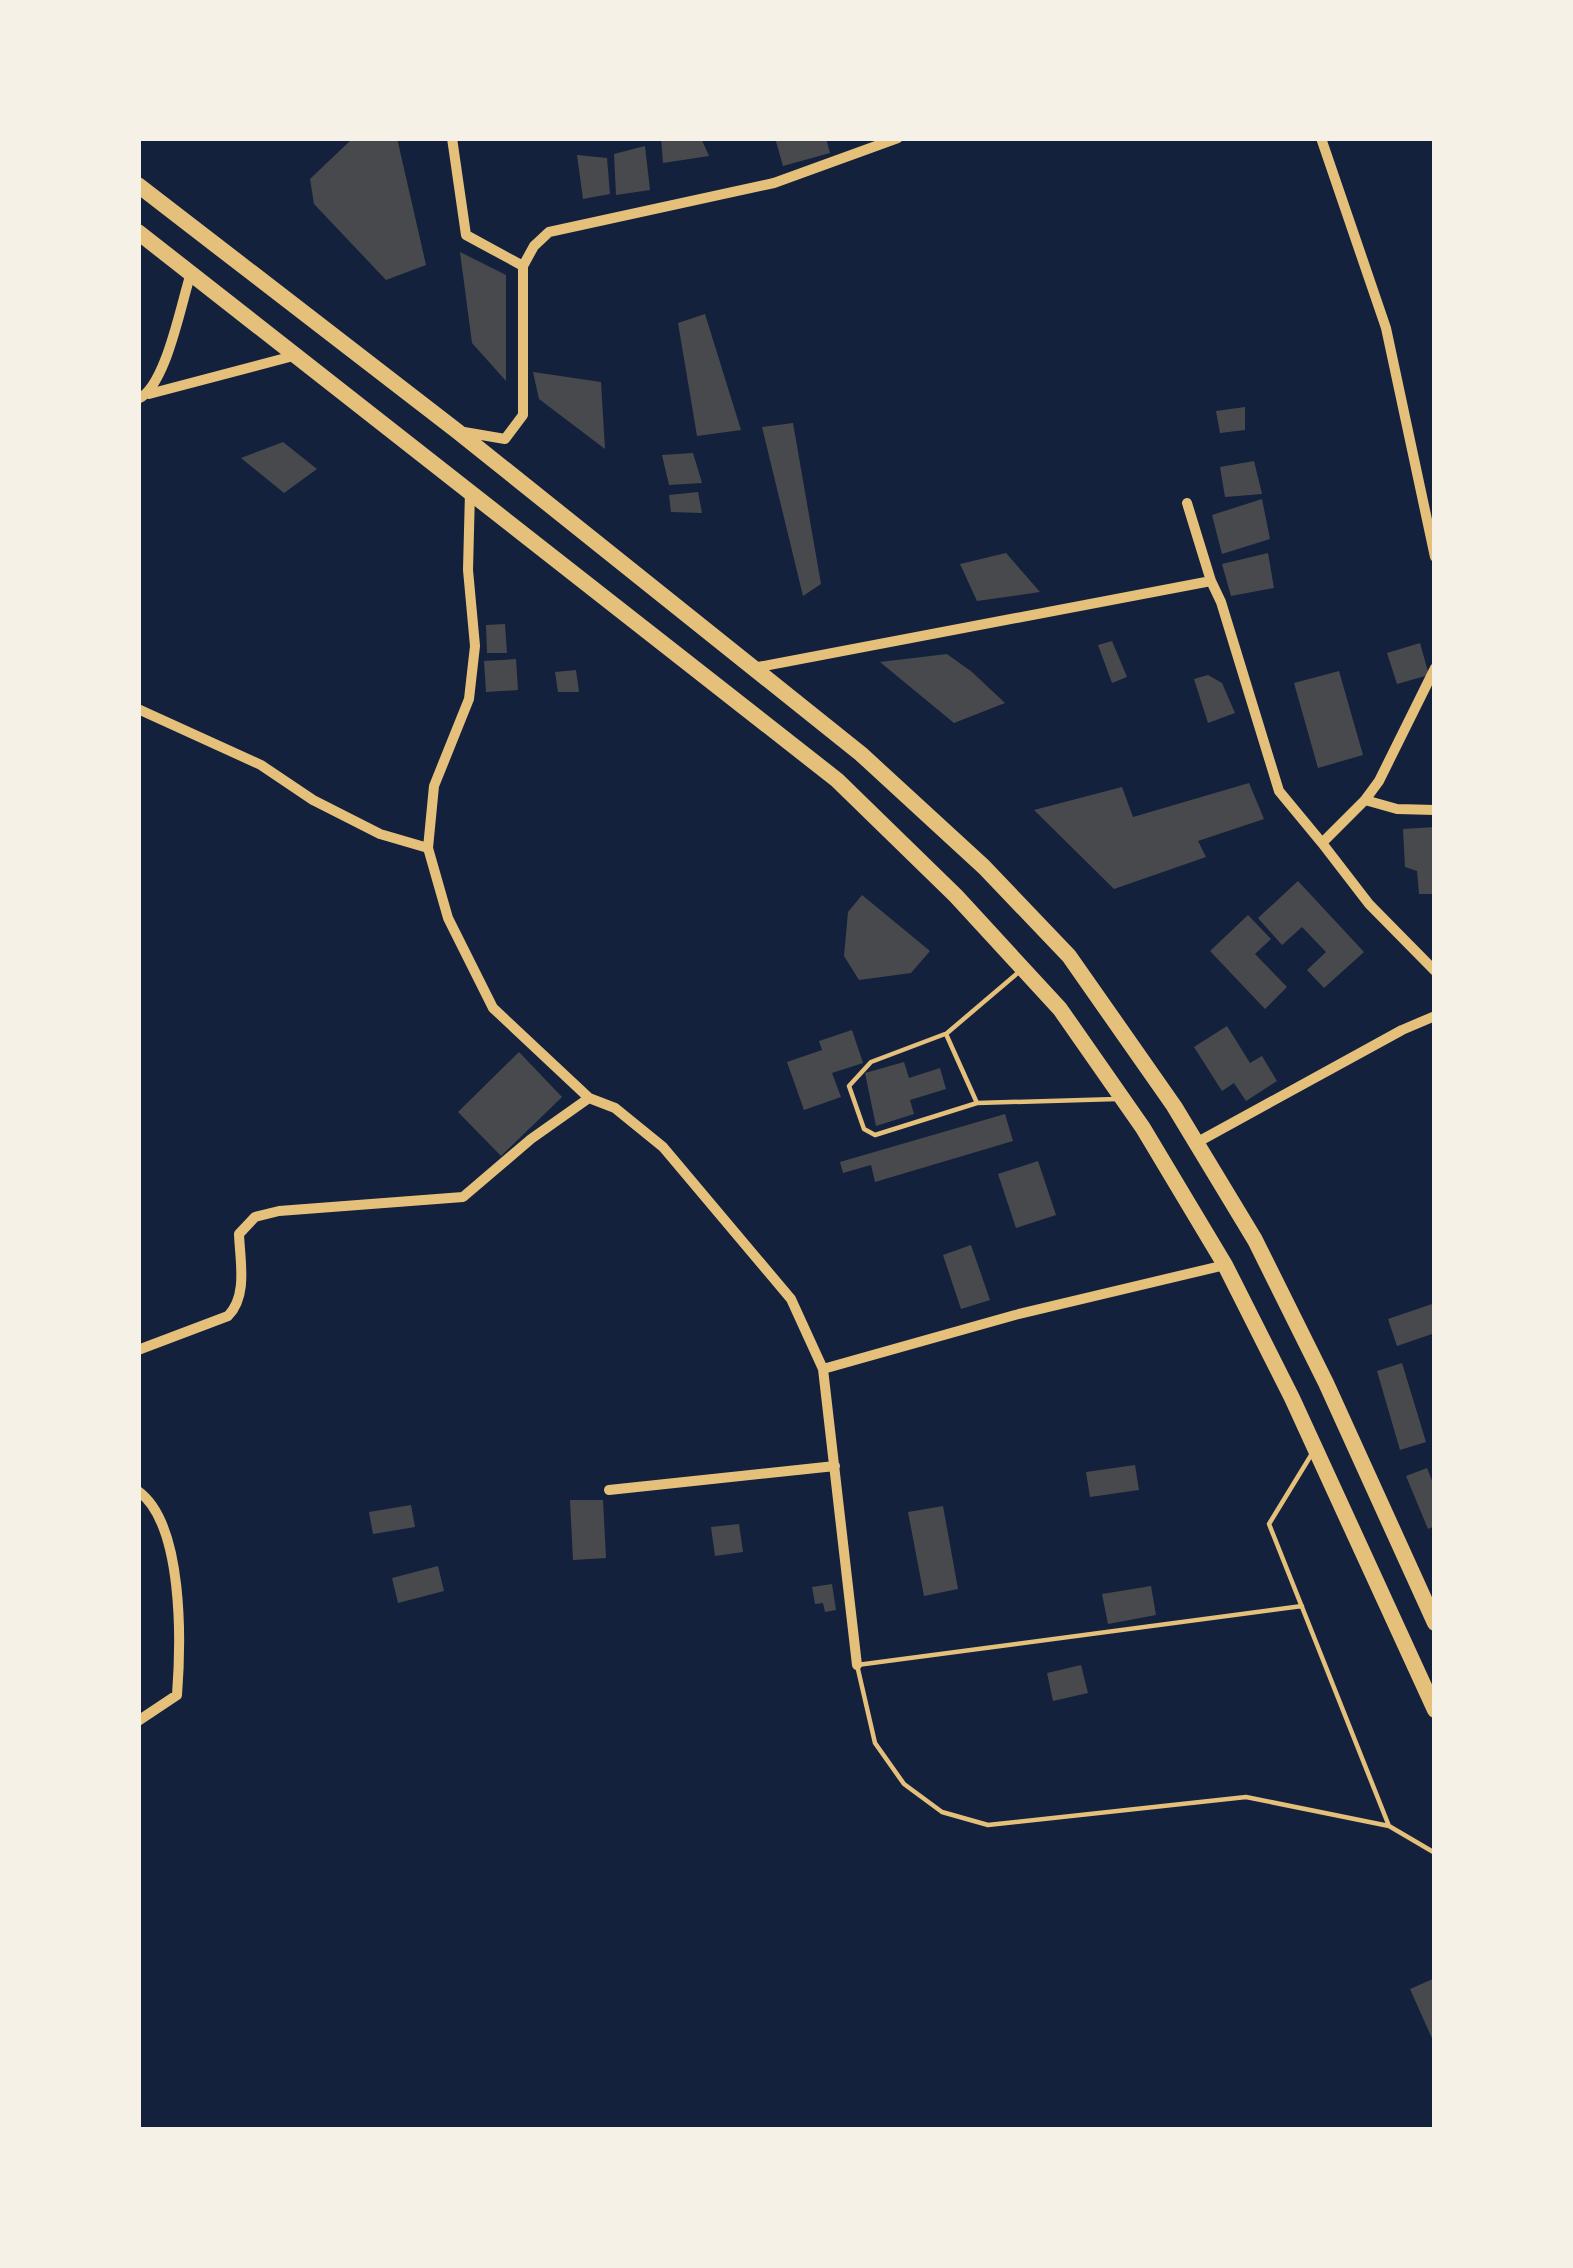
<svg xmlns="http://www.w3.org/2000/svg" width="1573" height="2268" font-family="'Libre Baskerville',serif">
  <rect width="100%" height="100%" fill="#14213d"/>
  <!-- building -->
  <path fill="#48494c" d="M353,138H397L426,265L386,280L314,204L310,179Z
    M661,138H701L709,156L663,163Z
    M775,138H826L830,153L783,166Z
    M645,146L650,190L616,195L614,154Z
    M577,155L607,158L610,194L583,199Z
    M460,252L506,275V381L472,343Z
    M705,314L741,430L697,436L678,323Z
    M533,372L601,382L605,449L539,399Z
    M1245,407V430L1220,433L1216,411Z
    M793,423L821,584L803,596L762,427Z
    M283,442L317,469L284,493L241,458Z
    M693,453L702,483L669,485L662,455Z
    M1254,461L1262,494L1225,497L1220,467Z
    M698,492L702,513L671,512L669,495Z
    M1262,499L1270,539L1222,554L1212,515Z
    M1006,553L1040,592L977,601L960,564Z
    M1268,553L1274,588L1231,596L1222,564Z
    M505,624L507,653H487L486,625Z
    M1112,641L1127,677L1112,683L1098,645Z
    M1420,643L1429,675L1397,684L1387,653Z
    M947,654L972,672L1005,703L954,723L880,662Z
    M516,659L518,690L486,692L484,661Z
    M576,670L579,692H558L555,672Z
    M1339,671L1363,755L1318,768L1294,683Z
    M1208,675L1222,683L1235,713L1208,723L1194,679Z
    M1249,783L1264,819L1198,841L1206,857L1114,889L1034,810L1122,787L1133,817Z
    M1435,827V894H1419L1417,871L1405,867L1403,829Z
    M1298,881L1364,952L1324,988L1307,970L1326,952L1302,927L1282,945L1258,918Z
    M862,895L930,951L911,973L859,980L844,956L848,912Z
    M1248,915L1271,939L1255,954L1287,987L1265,1009L1210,951Z
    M1227,1026L1250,1063L1262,1056L1277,1081L1246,1101L1234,1083L1222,1091L1194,1047Z
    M852,1030L863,1063L832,1073L841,1097L804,1110L787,1062L822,1050L819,1041Z
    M519,1052L562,1097L501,1156L458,1112Z
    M904,1062L909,1078L940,1068L946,1089L910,1100L914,1114L876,1126L865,1073Z
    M1005,1114L1013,1141L875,1182L871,1165L843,1173L840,1162Z
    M1038,1161L1056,1215L1016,1228L998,1174Z
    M971,1245L990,1300L961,1309L943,1255Z
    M1435,1303V1333L1397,1346L1388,1319Z
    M1402,1363L1426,1442L1400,1450L1377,1371Z
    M1135,1465L1139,1490L1090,1497L1086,1472Z
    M1427,1468L1435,1488V1526L1428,1529L1406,1476Z
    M570,1500H603L606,1558L573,1560Z
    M411,1505L415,1527L373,1534L369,1512Z
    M943,1506L958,1589L924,1596L908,1512Z
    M739,1524L743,1552L715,1556L711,1527Z
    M438,1566L444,1591L398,1603L392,1578Z
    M832,1584L836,1610L825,1612L823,1603L815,1604L812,1587Z
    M1151,1586L1156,1615L1108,1624L1102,1594Z
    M1081,1665L1088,1693L1053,1701L1047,1673Z
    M1435,1978V2045L1410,1989Z"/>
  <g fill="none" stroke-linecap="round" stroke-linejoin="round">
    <!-- service -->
    <path stroke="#e5c07b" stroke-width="4.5" d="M1020,971L946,1034L977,1103L1117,1099
      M945,1034L871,1062L849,1086L864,1129L875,1135L977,1103
      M1313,1452L1269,1524L1389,1826L1435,1853
      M1302,1606L857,1665L875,1743L904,1784L942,1812L988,1825L1246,1797L1389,1826"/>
    <!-- minor -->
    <path stroke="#e5c07b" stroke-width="10" d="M452,138L466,235L523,266
      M1321,138L1386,328L1435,557
      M149,394L297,355
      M138,399C166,387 181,303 191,273
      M464,432L505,439L523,415V266L534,246L549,232L774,183L898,138
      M470,492L468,570L475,646L469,699L434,786L428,848L448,918L493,1008L589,1098L615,1108L663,1147L791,1299L823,1369L857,1665
      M1211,581L1221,602L1279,791L1322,843L1365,800L1379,781L1435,668
      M753,668L1211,581L1187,503
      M138,709L261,765L313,800L380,834L428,848
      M1365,800L1397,809L1435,810
      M1322,843L1369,904L1435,971
      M1196,1143L1402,1030L1435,1016
      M138,1350L228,1316C248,1296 240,1261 239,1234L255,1217L279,1211L463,1197L531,1139L589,1098
      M823,1369L1015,1315L1225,1265
      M609,1490L835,1466
      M138,1491C184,1524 181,1643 177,1695L138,1721"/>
    <!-- trunk -->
    <path stroke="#e5c07b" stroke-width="16" d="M138,185L457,431L861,754L984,867L1069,956L1174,1106L1255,1240L1326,1383L1435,1623
      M138,232L837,780L956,896L1060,1009L1143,1128L1225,1265L1292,1398L1435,1710"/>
  </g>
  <!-- border -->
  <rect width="1573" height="2268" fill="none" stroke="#f6f1e7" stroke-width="282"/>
</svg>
